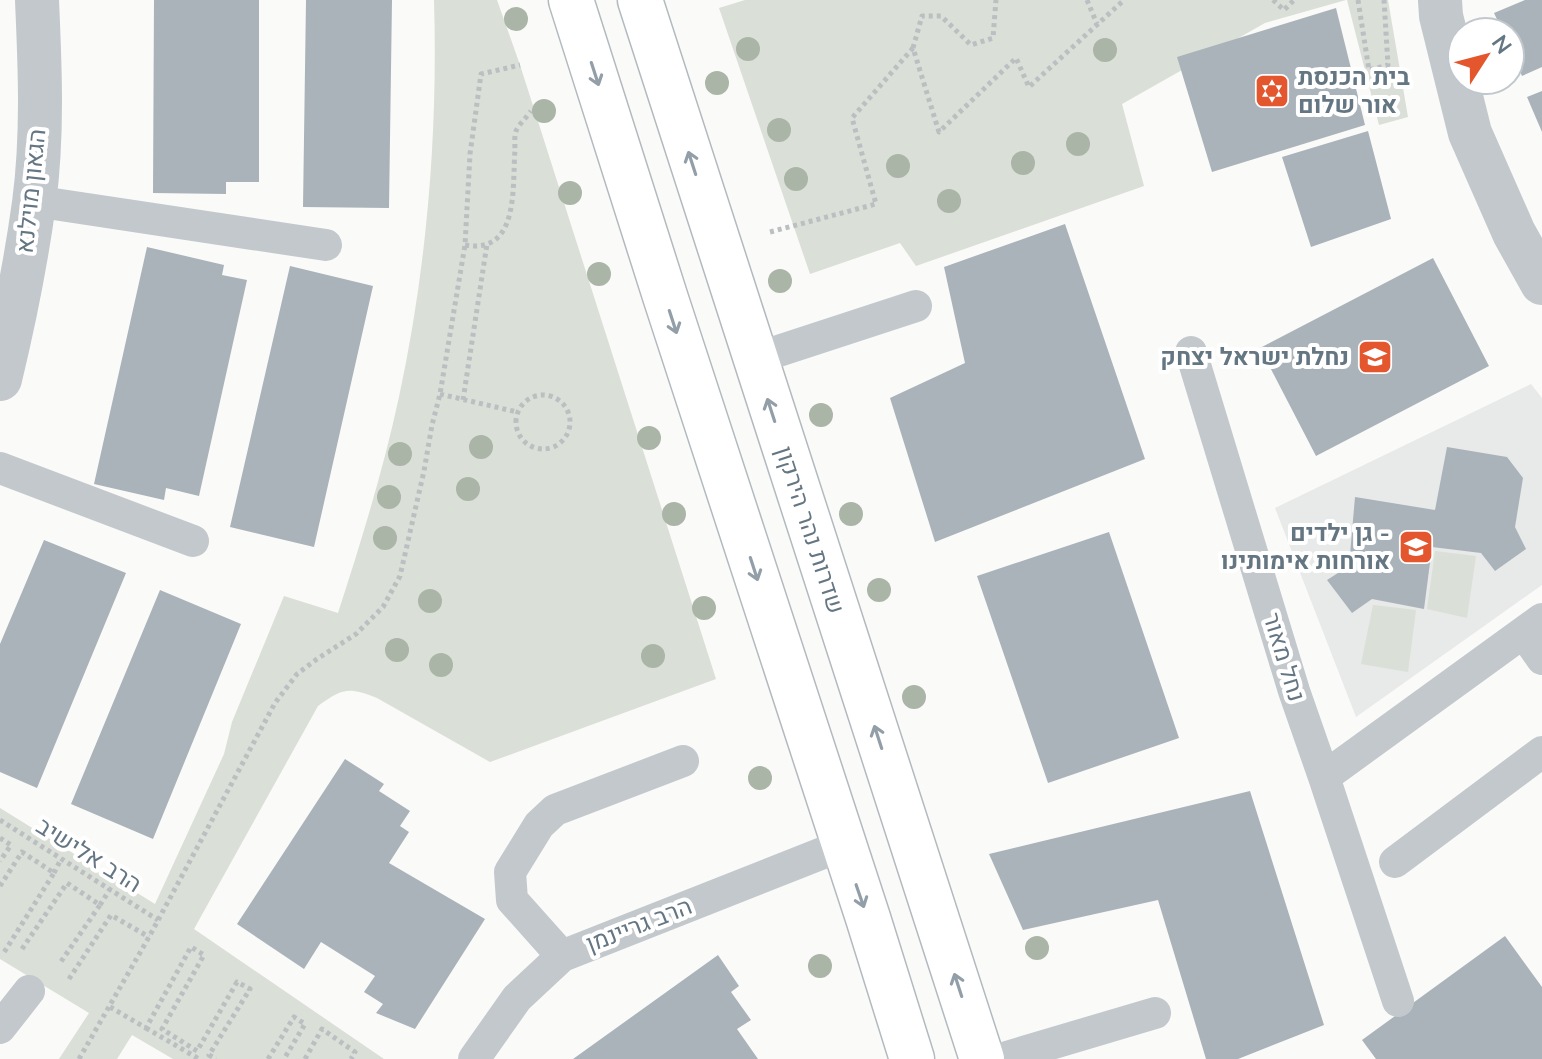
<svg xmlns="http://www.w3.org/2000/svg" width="1542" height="1059" font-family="'Nunito Sans',Heebo,sans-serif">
  <rect width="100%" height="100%" fill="#fafaf8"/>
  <!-- built -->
  <path fill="#e8e9e9" d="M1531,384L1542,398V585L1356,717L1275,508Z"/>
  <!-- green -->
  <path fill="#dadfd7" d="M434,0H497L520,65L716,679L490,762L377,698C348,687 343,688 318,706L194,929L384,1059H173L132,1035L117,1059H59L89,1013L0,959V808L155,904L224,754L232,722L284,596L338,613C361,542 383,471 399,397C427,267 438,133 434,0Z
    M745,0H1346L1265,23L1122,104L1144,186L916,266L900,243L810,274L719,8Z
    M1347,0H1388L1408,117L1379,125Z
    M1435,551L1476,556L1467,618L1427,609Z
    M1373,605L1416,610L1408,672L1361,664Z"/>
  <!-- building -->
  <path fill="#aab3b9" d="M154,0H259V182H226V194L153,193Z
    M306,0H392L389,208L303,207Z
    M1525,0H1542V67L1522,76L1510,48V32H1503L1494,13Z
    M1336,8L1365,125L1212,172L1177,57Z
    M1542,91V132L1527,97Z
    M1368,131L1391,219L1311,247L1282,157Z
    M1065,224L1145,459L935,542L890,398L965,363L944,267Z
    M147,247L224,265L222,275L247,280L199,496L166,488L164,500L94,484Z
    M1433,258L1489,366L1316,456L1260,348Z
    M290,266L373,286L314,547L230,527Z
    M1447,447L1507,457L1523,478L1515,527L1526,549L1495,571L1481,553L1432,547L1424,609L1372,599L1352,613L1327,580L1349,566L1355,497L1435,510Z
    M1109,532L1179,738L1048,783L977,576Z
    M44,540L126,573L37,788L0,772V644Z
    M160,590L241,624L153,839L71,804Z
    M345,759L384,784L379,791L410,811L400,826L409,832L389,863L485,919L415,1029L376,1013L383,1004L364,992L375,976L321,942L304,969L237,924Z
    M1250,791L1324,1025L1238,1059H1206L1158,900L1023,930L989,854Z
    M1505,936L1542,987V1059H1376L1362,1040Z
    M718,955L739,986L731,992L751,1020L737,1029L758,1059H573Z"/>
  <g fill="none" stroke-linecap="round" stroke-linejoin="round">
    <!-- secondary casing -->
    <g stroke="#b3babf" stroke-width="47">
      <path id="secondary" d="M571,0L665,296L868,918L912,1059
        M640,0L982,1059"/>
    </g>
    <!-- path -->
    <path stroke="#bbbfc2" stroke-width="5" stroke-dasharray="4 4" stroke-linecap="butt" d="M1087,0L1097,24
      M1273,0L1284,10L1294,0
      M1358,0L1369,70L1388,65L1384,0
      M913,48L922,16H941L971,45L993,38L996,0
      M770,232L876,204L852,118L913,48L939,132L1016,58L1029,87L1124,0
      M465,245C520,255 512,186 515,150C515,145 514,137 516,131C519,124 527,117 531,111
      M440,394L517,412
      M516 422a27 27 0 1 1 54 0a27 27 0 1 1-54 0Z
      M463,400L487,244
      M0,820L158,920
      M0,838L11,845L0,861
      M54,873L61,859
      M0,886L22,852L54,873L3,954
      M100,905L110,889
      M22,949L67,883L100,905L60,963
      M69,979L111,915L149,937
      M110,1007L146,1028L191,947L204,955L162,1029L197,1051L237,982L250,989L209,1055L216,1059
      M146,1028L199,1059
      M79,1059L149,937L275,703L297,674L317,659L356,634L383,607L400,576L424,471L432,425L440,394L465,245L470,154L481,74L520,65
      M268,1059L294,1017L305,1024L284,1059
      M305,1059L322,1029L355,1052L351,1059"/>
    <!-- service -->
    <path stroke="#c3c8cc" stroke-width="32" d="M34,201L326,245
      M1191,352L1294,691L1324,777L1542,619
      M754,359L916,306
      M0,468L193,541
      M1524,633L1542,659
      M1324,777L1398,1001
      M1395,862L1542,752
      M562,956L512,900L510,872L539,825L555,810L683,761
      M0,1028L29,991
      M474,1059L517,998L562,956L843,845
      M1000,1059L1155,1013"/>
    <!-- minor -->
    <path stroke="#c3c8cc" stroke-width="44" d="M1440,0L1441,16L1470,133L1514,233L1542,283
      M0,379C14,321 26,262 34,203C43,136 40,67 37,0"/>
    <!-- secondary -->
    <use href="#secondary" stroke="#fff" stroke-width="44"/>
  </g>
  <!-- trees -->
  <g fill="#aab4a7">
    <circle cx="516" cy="19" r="12"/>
    <circle cx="748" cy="49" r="12"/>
    <circle cx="1105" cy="50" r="12"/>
    <circle cx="717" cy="83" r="12"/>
    <circle cx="544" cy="111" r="12"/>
    <circle cx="779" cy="130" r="12"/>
    <circle cx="1078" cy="144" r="12"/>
    <circle cx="1023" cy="163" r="12"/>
    <circle cx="898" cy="166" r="12"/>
    <circle cx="796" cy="179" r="12"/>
    <circle cx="570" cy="193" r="12"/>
    <circle cx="949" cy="201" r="12"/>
    <circle cx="599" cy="274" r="12"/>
    <circle cx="780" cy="281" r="12"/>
    <circle cx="821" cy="415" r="12"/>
    <circle cx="649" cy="438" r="12"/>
    <circle cx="481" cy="447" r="12"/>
    <circle cx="400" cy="454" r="12"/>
    <circle cx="468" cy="489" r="12"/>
    <circle cx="389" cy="497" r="12"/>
    <circle cx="674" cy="514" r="12"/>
    <circle cx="851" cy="514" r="12"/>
    <circle cx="385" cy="538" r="12"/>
    <circle cx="879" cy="590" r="12"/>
    <circle cx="430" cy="601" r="12"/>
    <circle cx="704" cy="608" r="12"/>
    <circle cx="397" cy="650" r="12"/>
    <circle cx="653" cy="656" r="12"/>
    <circle cx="441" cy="665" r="12"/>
    <circle cx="914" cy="697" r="12"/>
    <circle cx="760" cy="778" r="12"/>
    <circle cx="1037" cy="948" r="12"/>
    <circle cx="820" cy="966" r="12"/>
  </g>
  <!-- one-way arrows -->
  <defs><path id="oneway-shaft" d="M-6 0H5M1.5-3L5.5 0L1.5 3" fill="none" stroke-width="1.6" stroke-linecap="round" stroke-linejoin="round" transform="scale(2)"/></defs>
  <g stroke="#939fa8">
    <use href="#oneway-shaft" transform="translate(595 74) rotate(72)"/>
    <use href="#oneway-shaft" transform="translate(692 163) rotate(-108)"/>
    <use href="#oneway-shaft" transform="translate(673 322) rotate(72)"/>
    <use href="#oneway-shaft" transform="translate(771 410) rotate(-108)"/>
    <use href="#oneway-shaft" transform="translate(754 569) rotate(72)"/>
    <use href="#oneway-shaft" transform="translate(878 737) rotate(-108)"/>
    <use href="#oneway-shaft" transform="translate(860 896) rotate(71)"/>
    <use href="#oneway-shaft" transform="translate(958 985) rotate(-108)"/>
  </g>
  <!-- icons -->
  <defs>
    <g id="synagogue-square" transform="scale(1.8)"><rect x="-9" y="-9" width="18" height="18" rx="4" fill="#e4572e" stroke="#fff"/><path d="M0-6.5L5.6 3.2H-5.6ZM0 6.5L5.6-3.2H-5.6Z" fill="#fff"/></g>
    <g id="school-square" transform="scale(1.8)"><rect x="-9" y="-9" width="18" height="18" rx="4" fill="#e4572e" stroke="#fff"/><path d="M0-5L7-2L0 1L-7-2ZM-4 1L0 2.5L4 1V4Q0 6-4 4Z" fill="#fff"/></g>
  </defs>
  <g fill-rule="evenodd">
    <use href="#synagogue-square" x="1272" y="91"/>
    <use href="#school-square" x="1375" y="357"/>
    <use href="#school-square" x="1416" y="547"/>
  </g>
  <g text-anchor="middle" stroke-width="8" stroke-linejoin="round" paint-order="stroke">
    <!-- poi labels -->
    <g font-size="24" font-weight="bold" fill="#657683" stroke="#fff" text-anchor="end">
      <text x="1298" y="85" text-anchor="start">בית הכנסת<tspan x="1298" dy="28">אור שלום</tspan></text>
      <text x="1349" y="365">נחלת ישראל יצחק</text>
      <text x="1390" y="541">גן ילדים -<tspan x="1390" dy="28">אורחות אימותינו</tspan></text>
    </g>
    <!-- street labels -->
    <g font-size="24" fill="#657683" stroke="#fff">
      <text transform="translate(31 191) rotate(-84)" y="8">הגאון מוילנא</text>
      <text transform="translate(810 530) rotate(72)" y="8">שדרות נהר הירקון</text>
      <text transform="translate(1284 657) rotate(73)" y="8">נחל מאור</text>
      <text transform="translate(89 855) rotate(32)" y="8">הרב אלישיב</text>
      <text transform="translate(639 925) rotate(-21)" y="8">הרב גריינמן</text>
    </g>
  </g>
  <!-- north arrow -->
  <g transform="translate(1486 56) rotate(54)"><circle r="38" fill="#ffffff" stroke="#c1c8cd" stroke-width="2"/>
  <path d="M0-6L14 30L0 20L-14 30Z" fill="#e4572e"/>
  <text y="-12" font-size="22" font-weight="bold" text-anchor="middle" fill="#657683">N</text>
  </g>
</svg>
